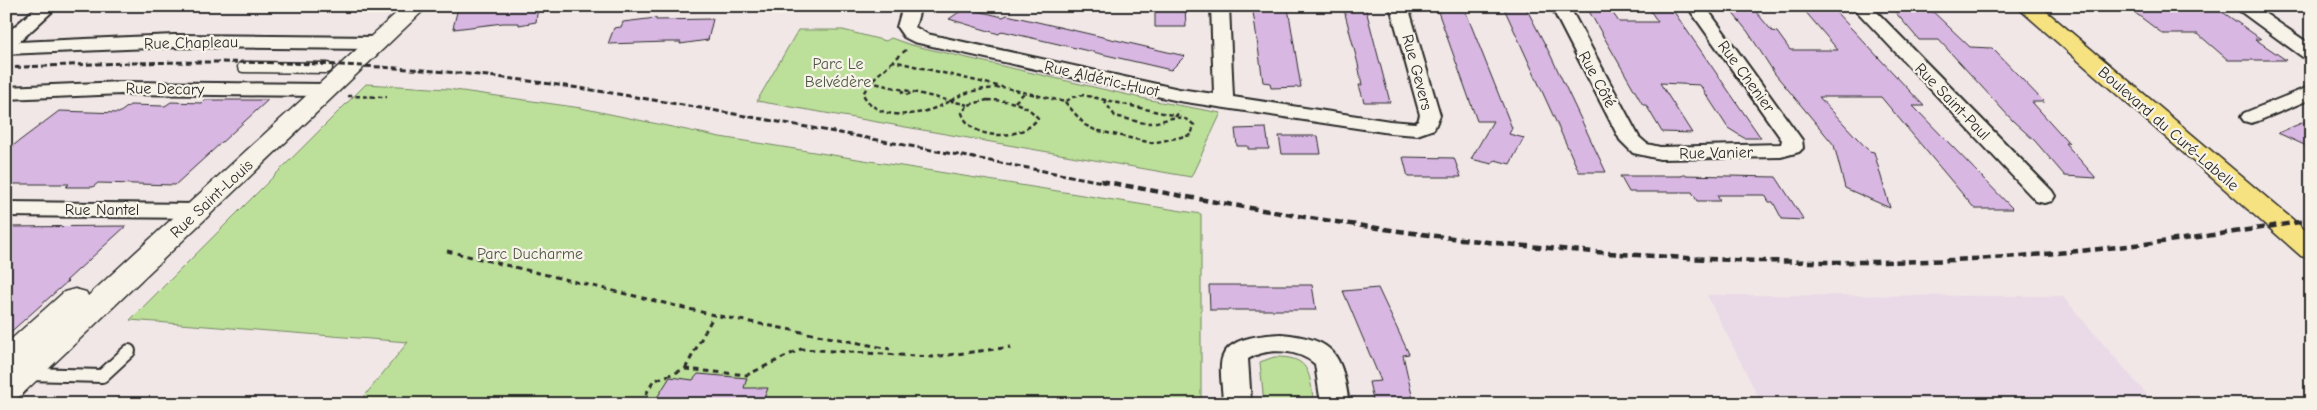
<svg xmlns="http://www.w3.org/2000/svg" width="2317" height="410" font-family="'Comic Neue',sans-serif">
  <rect width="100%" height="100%" fill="#f1e7e7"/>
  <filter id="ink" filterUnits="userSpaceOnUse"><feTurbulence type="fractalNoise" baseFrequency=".02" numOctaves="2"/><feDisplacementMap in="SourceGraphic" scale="10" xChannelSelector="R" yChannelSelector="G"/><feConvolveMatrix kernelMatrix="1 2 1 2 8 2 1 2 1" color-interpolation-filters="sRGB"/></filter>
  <g filter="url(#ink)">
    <!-- built -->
    <path fill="#ead9e6" d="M1707,295L2062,296L2155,404H1762Z"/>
    <!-- green -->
    <path fill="#bce09a" stroke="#748662" d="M798,30H843L886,41L891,38L911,45L1150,100L1221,113L1191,177L757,101Z
      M366,84L448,89L581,108L720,137L1201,214V404H358L408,342L130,320Z
      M1274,357C1311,356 1309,373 1314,404H1264L1260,362Z"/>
    <!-- building -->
    <path fill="#d8b7e3" stroke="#2b2b2b" d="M469,6H538L536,22L519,25V23H503L454,29L455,27L453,28L458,8Z
      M1155,6H1185L1186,27H1155Z
      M1343,6H1365L1390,102H1364L1359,85H1362L1358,64Z
      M1436,6H1453L1454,10H1465L1512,128L1509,134L1524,138L1510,164L1495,160L1492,164L1471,159L1493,121H1477Z
      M1503,6H1525L1550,54L1606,172H1579Z
      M1586,6H1608L1619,22H1658L1647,6H1670L1761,138H1744L1728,128L1700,85L1660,83L1692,133L1662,132L1646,105H1643Z
      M1727,6H1751L1772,31L1777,32L1790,50H1838L1804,10L1835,11L1924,106H1913L2013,209H1975L1881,97H1819L1869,151L1874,152L1890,208L1845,188L1834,145L1775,74L1748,32Z
      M1890,6H1927L1970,47L1992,48L2044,102H2032L2069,143H2065L2096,178L2065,176L2035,141L2013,121L1939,40H1919Z
      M2126,6H2214L2261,39H2255L2286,60H2228L2198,34H2163Z
      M965,8L1003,17L1007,15L1185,56L1171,70L1002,31L999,34L949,19Z
      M1262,8H1288L1301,87L1271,88L1270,83L1263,82L1253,12H1262Z
      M656,18V20L713,19L708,40L680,44L681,42H667L608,44L614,28L621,27L623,22Z
      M205,100H268L175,185L98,183L93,187H66L69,184H6V151L59,111L119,113L130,105L165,106L171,102L202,103Z
      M2311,119V148L2278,133Z
      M1266,128L1269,149H1248V146H1237L1235,129Z
      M1279,136H1318L1321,154H1282Z
      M1403,157L1454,158L1461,177H1408Z
      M1682,175L1776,177L1804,220L1782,219L1773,202H1769L1765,195H1717L1720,201H1697L1692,192H1629L1620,176H1682Z
      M126,226L66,281H68L6,336V227Z
      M1209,285H1312L1316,310H1210Z
      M1378,288L1409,354L1403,355L1414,404H1374L1369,382L1381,381L1343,291Z
      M698,374L747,378L744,388H768L762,404H653L670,377L693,380Z"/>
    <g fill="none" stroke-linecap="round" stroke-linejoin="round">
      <!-- lane-far1 casing -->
      <g stroke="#2b2b2b" stroke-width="13">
        <path id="lane-far1" d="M243,67L327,68"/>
      </g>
      <!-- lane casing -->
      <g stroke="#2b2b2b" stroke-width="16">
        <path id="lane" d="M28,374L102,376L129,351"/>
      </g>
      <!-- street casing -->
      <g stroke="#2b2b2b" stroke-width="4">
        <path id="street" d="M38,6H58L19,42L174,35L377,37L384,39L386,43L384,47L377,49L174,47L6,54V34Z
          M903,6H921L915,27L927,34L1179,89L1214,94L1211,6H1229L1233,97L1390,121L1415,123L1418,121L1420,115L1390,6H1408L1440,115L1434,129L1417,135L1390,133L1179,101L914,42L904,37L897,27Z
          M1551,6H1569L1639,137L1647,144L1660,147L1781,144L1782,140L1687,6H1705L1802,140L1803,148L1799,152L1781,157L1660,159L1633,153L1620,140Z
          M1852,6H1871L2052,191L2055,196L2052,201L2044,203L2036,201Z
          M2233,6H2254L2311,45V60L2304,58Z
          M122,82L325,84L332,86L335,90L332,94L325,96L122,94L6,99V87Z
          M2311,86V99L2258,121L2251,123L2244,121L2241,117L2244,113Z
          M6,202L197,204L205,206L208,211L205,216L197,218L6,216Z
          M1281,334C1335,339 1342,354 1349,404H1321L1315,364C1298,349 1267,347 1248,359L1251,404H1223C1223,391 1220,377 1221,365C1222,337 1261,335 1281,334Z"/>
      </g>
      <!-- secondary casing -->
      <g stroke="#2b2b2b" stroke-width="3">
        <path id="secondary" d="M404,6H428L18,398L6,402V344L64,292L75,289L86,292L88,296Z"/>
      </g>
      <!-- primary casing -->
      <g stroke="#2b2b2b" stroke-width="3">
        <path id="primary" d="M2016,6H2040L2311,235V259L2301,256Z"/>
      </g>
      <!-- path-far1 -->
      <path stroke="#2b2b2b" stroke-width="2.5" stroke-dasharray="4.5 3" stroke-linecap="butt" d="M906,50L893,61L1065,102L1073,97L1083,95L1176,116L1180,111
        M893,61L870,82L968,105
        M870,82L863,94C876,120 911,117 935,108C947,104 958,95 970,92C980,89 991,89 1001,87
        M903,90L902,92L906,95L914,92
        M348,96L387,97
        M987,100C1009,101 1023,101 1038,118C1023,141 971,142 962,113L968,105Z
        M1015,102L1025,92
        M1065,102L1085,125L1095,130L1152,143L1191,135L1194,125C1178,109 1164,124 1146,123C1136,122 1125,118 1115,116L1105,102L1106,100"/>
      <!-- path -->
      <path stroke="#2b2b2b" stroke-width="3" stroke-dasharray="5.5 4.5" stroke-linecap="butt" d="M447,251L714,315L890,349
        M685,369L747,375L801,349L932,357L1011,347
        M641,404L653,381L685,369L714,315"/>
      <!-- lane-far1 -->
      <use href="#lane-far1" stroke="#f7f3e8" stroke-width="10"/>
      <!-- lane -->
      <use href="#lane" stroke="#f7f3e8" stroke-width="12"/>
      <!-- street -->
      <use href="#street" fill="#f7f3e8" fill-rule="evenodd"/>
      <!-- secondary -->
      <use href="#secondary" fill="#f7f3e8" fill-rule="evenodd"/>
      <!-- primary -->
      <use href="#primary" fill="#f7e281" fill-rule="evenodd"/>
      <!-- rail-far1 -->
      <path stroke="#2b2b2b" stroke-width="3" stroke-dasharray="6 3" stroke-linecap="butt" d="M6,68C170,59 334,59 497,77C582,87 667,102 751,117C870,138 989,161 1108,183"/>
      <!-- rail -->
      <path stroke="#2b2b2b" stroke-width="4.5" stroke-dasharray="8 4.5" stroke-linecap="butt" d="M1101,181C1250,209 1399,235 1549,248C1657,258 1765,263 1873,262C2020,261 2166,244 2311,220"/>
    </g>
  </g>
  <g text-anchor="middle" stroke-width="4.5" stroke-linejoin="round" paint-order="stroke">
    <!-- street labels -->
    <g font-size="16" fill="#2b2b2b" stroke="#f7f3e8">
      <text transform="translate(191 42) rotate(-1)" y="6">Rue Chapleau</text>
      <text transform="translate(1418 72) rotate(75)" y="6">Rue Gevers</text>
      <text transform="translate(1747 76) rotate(54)" y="6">Rue Chenier</text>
      <text transform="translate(1102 78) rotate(13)" y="6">Rue Aldéric-Huot</text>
      <text transform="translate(1598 79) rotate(62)" y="6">Rue Côté</text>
      <text transform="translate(165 88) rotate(1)" y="6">Rue Decary</text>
      <text transform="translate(1953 101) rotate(46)" y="6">Rue Saint-Paul</text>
      <text transform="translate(2169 128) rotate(41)" y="6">Boulevard du Curé-Labelle</text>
      <text transform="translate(1716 152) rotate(-1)" y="6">Rue Vanier</text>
      <text transform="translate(211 198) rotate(-43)" y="6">Rue Saint-Louis</text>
      <text x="102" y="215">Rue Nantel</text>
    </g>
    <!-- park labels -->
    <g font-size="16" fill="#4f5847" stroke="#f7f3e8">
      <text x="838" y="69">Parc Le<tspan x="838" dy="18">Belvédère</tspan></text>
      <text x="530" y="259">Parc Ducharme</text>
    </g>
  </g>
  <!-- margin -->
  <rect width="2317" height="410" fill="none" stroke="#f7f3e8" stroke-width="25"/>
  <rect x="12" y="12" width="2292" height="385" fill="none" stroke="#2b2b2b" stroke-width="2" filter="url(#ink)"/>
</svg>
